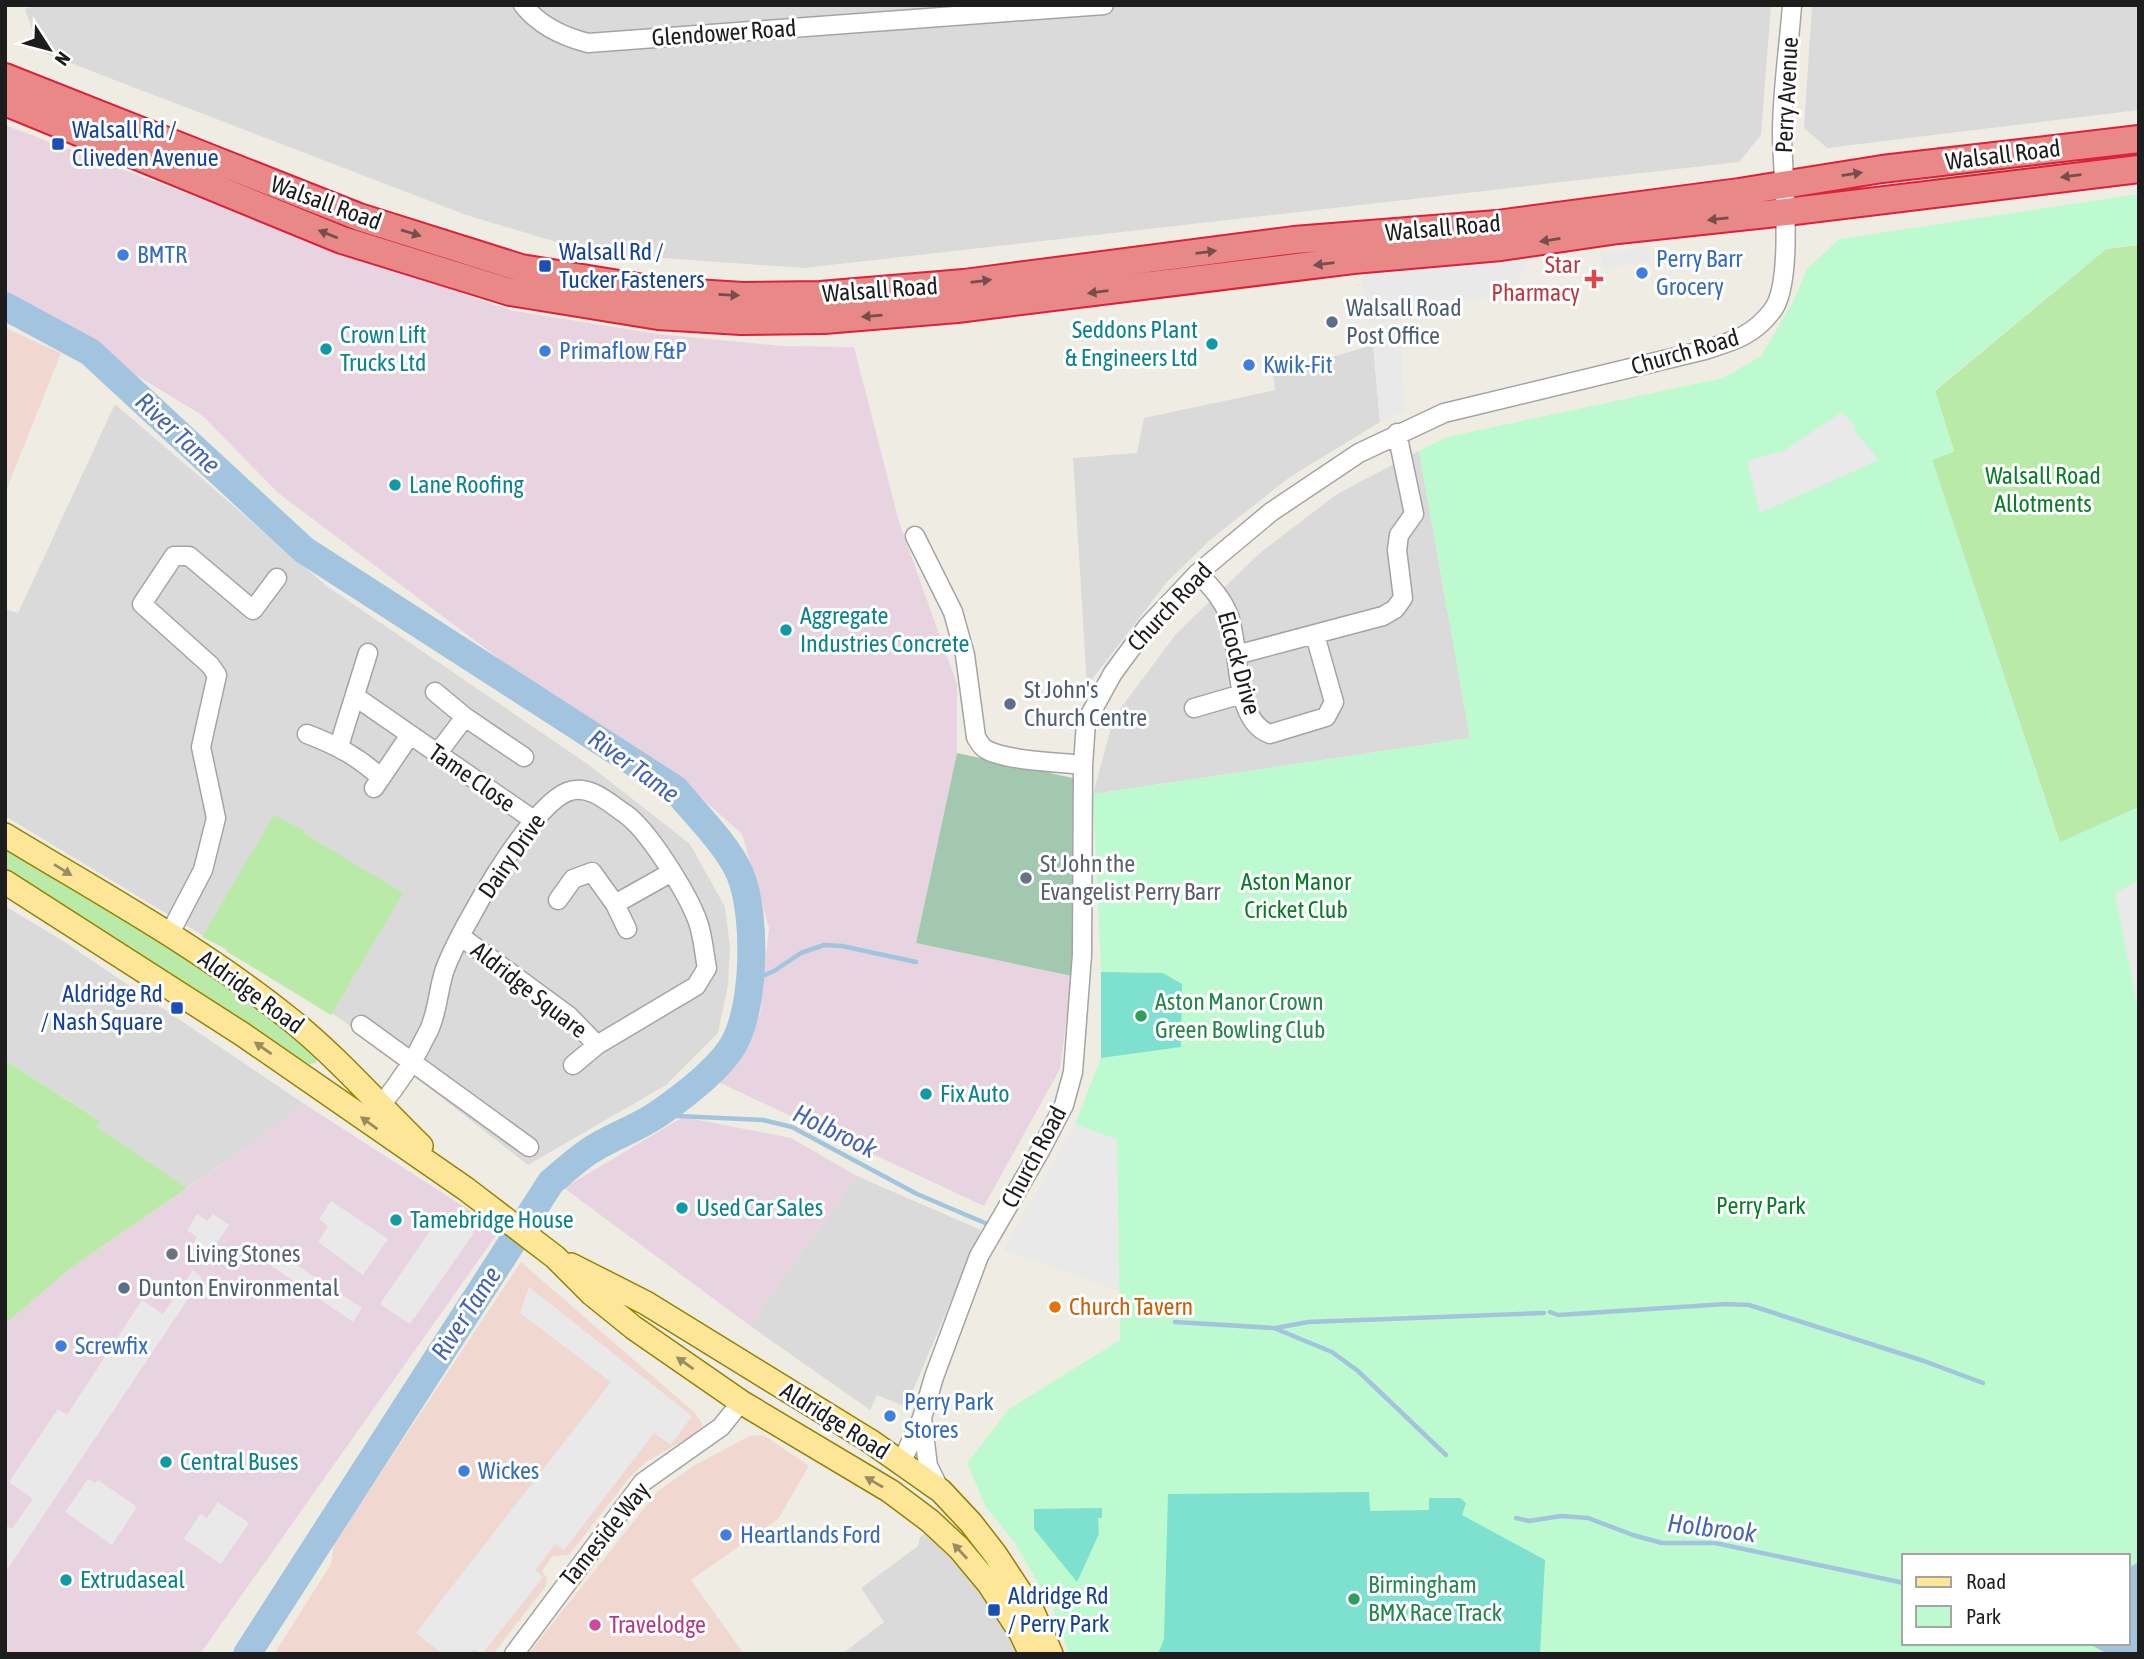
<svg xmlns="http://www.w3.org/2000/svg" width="2144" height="1659" font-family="'Asap Condensed',sans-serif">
  <rect width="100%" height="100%" fill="#efede3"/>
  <!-- residential -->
  <path fill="#dbdada" d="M39,5H1771L1761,135L1739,162L804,268L593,253L466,215L39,51L25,9Z
    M1812,5H2139V110L1827,148L1804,128Z
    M1373,345L1380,422L1290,477L1210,540L1167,582L1087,686L1073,458L1137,453L1144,418L1275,390L1273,374Z
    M115,404L328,587L589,765L690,844L725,907L730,947L728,985L718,1033L666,1085L528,1165L341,1019L5,816V609L18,613Z
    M1419,451L1470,738L1093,794L1114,717L1176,634L1260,553L1337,494Z
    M5,906L60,939L303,1103L262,1137L187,1188L97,1127L99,1120L5,1060Z
    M857,1176L981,1230L906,1407L877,1395L870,1410L749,1325Z
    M926,1533L979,1588L1019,1654H842L884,1622L861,1588L918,1546L920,1537Z"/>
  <!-- commercial -->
  <path fill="#f0d8d1" d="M5,328L61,353L5,493Z
    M521,1262L694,1412L703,1425L693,1435L646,1462L630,1477L569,1555L553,1556L542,1571L547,1578L546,1586L493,1654H274L331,1564L334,1543Z
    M759,1435L765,1436L809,1466L778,1519L691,1580L744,1654H528L658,1491L695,1465L750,1436Z"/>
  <!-- industrial -->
  <path fill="#e8d4e0" d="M5,125L267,224L509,310L658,334L782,346L854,347L899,522L957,684V753L916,943L1072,976L1060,1069L984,1206L718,1082L760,1014L769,928L742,834L681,780L541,690L278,493L202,415L5,296Z
    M303,1103L500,1230L200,1654H5V1324L71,1268L262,1137Z
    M683,1117L791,1138L857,1176L749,1325L564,1188Z"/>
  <!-- grass -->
  <path fill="#baeaa7" d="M2139,154V162L1937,187L1935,177Z
    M2139,245V807L2060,843L1932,460L1954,451L1935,391L2106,249Z
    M274,815L303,830V832L313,839L403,893L331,1015L226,951L227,949L202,937Z
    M5,841L233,983L317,1055L316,1063L309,1064L5,870Z
    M5,1060L100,1121L97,1127L187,1188L71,1268L5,1324Z"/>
  <!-- cemetery -->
  <path fill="#a3c8b0" d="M957,753L1073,778L1072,976L916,943Z"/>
  <!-- park -->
  <path fill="#befacf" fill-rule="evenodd" d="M2139,194V244L2106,249L1935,390L1954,452L1932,460L2060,842L2139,807V1654H1069L1054,1611L1015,1543L986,1507L967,1463L1009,1409L1120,1340L1117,1140L1075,1124L1101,1058L1181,1047L1162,973L1101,972L1093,794L1470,738L1419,451L1447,437L1723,378L1761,356L1793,302L1807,269L1839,239ZM1904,1556H2128V1643H1904Z"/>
  <!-- pitch -->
  <path fill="#7ee0ce" d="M1101,972L1163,973L1182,984L1181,1047L1101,1058Z
    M1369,1492L1370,1511L1429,1510V1498H1460L1466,1503L1462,1515L1545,1560L1540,1654H1158L1164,1639L1168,1494Z
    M1102,1508V1518H1098L1099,1534L1077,1582L1034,1529V1509Z"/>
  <!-- parking -->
  <path fill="#e9e9e9" d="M1650,246L1652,261L1603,268L1601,253Z
    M1529,259L1512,294L1409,307V320L1369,324L1360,275Z
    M1400,325L1405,410L1380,422L1372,329Z
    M1842,412L1857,428L1854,430L1879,460L1760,513L1747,461L1785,450Z
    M2139,881V1014L2115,893Z
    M1075,1124L1117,1139L1119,1291L1003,1250Z
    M331,1201L388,1239L363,1275L318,1242L328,1226L319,1219Z
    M443,1212L474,1233L410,1324L380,1304Z
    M197,1214L207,1221L213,1214L229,1225L213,1248L209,1246L203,1253L192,1246L197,1237L187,1230Z
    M271,1248L362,1308L353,1322L263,1260Z
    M193,1270L202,1278L5,1573V1525L12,1529L33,1499L9,1482L58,1409L67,1415L142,1300L163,1314Z
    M529,1287L692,1416L671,1445L654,1433L564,1550L555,1544L535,1570L543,1577L482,1654L474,1649L470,1654H443L416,1633L611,1382L520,1313Z
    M88,1479L95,1483L98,1480L137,1507L112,1545L65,1512Z
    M218,1502L249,1523L221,1564L184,1539L200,1514L207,1518Z"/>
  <!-- water -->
  <path fill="#a2c4de" d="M2139,1562V1654H2108L2087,1643H2128V1568Z"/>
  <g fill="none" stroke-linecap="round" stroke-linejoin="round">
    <!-- stream -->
    <path stroke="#a2c4de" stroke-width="4.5" d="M751,981L774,971L801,953L824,945L842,946L916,962
      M657,1115L763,1120L792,1127L917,1194L985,1223
      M1550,1312L1558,1315L1726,1304L1749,1305L1924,1361L1983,1383
      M1175,1322L1274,1328L1332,1352L1358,1371L1446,1455
      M1276,1328L1308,1322L1544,1313
      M1516,1518L1529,1521L1561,1516L1588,1518L1633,1535L1662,1543H1715L1904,1583"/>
    <!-- river -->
    <path stroke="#a2c4de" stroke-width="28" d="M5,306L90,352L304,550L675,789C694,812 729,847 740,874C757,914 756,1014 730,1050C714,1073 681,1098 658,1114C636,1129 610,1137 588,1152C575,1161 563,1172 551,1182L247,1654"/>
    <!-- minor casing -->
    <g stroke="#a4a4a4" stroke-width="21">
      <path id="minor" d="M523,5C539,25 564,37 588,43L1104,5
        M915,536L953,612L965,655L976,737C979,742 981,747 987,750C1008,761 1058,762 1083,765
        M1198,573C1211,587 1222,598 1229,616C1241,649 1232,720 1270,734L1326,717L1334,702L1315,635
        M1236,655L1383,616L1395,609L1403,598L1397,550L1399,535L1414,514L1397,433
        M435,692L465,717L524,757
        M356,697L535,821
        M1194,708L1242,694
        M307,734C336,745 359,757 381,778
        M339,746L368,653
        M437,754L465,717
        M374,788L410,735
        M558,900L573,879L592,872L615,904L672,872
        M615,904L627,929
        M169,935L203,870L216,818L201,747L217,675L210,665L142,604L174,556H189L253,610L277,578
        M460,936L569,1016L597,1045
        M361,1025L529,1147
        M380,1106C399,1084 416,1057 429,1030C438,1011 438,989 445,969C460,929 529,808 567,792C588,783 608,802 624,813C648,829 688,894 698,922C703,936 704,953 707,968L696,986L597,1045L573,1065
        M922,1418L928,1466L939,1488
        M901,1463L922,1418L934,1377L979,1256L1040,1151L1064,1105L1073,1072L1082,955L1083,765L1086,722L1113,673L1147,627L1198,573L1271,512L1359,453L1444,413L1705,350C1733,341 1753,336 1772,311C1795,283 1782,171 1782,133C1782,91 1789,47 1792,5
        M514,1654L643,1482L721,1427L741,1402"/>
    </g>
    <!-- major casing -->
    <g stroke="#968200" stroke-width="26">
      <path id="major" d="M5,835C102,894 203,949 291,1020C338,1058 377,1103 421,1146
        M5,882L242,1034L466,1189L555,1257L592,1294L634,1328L741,1402L890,1491L930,1521L959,1548L989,1584L1021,1633L1031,1654
        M571,1265L646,1303L870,1441L941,1491L971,1523L995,1554L1032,1610L1051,1654"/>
    </g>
    <!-- highway casing -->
    <g stroke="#dd203a" stroke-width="30">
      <path id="highway" d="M5,77L359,217L521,268L662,291L743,296L820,295L964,283L1294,240L1497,224L1739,192L1882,169L2139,139
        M5,102L342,240L510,292L658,316L741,321L824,320L957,309L1353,260L1501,247L1618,230L1786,212L2139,169"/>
    </g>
    <!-- minor -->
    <use href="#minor" stroke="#fff" stroke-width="18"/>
    <!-- major -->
    <use href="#major" stroke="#fee698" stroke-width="23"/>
    <!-- highway -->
    <use href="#highway" stroke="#e88988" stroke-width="26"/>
  </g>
  <!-- one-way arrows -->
  <defs><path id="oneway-solid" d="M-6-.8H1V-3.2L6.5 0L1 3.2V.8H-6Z" transform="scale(1.75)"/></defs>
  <g fill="#784e4d">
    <use href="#oneway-solid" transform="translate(1852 174) rotate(-9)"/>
    <use href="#oneway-solid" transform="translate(2071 176) rotate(173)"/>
    <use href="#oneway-solid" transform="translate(1718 219) rotate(174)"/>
    <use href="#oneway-solid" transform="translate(411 233) rotate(17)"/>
    <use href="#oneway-solid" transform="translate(328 234) rotate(-158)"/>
    <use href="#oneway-solid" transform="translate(1550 240) rotate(171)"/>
    <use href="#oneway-solid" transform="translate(1206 252) rotate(-7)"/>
    <use href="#oneway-solid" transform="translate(1324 264) rotate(173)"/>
    <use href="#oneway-solid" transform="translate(981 281) rotate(-7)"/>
    <use href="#oneway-solid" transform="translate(1098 292) rotate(173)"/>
    <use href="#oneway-solid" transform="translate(729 295) rotate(3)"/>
    <use href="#oneway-solid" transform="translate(872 316) rotate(175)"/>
  </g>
  <g fill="#998c61">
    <use href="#oneway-solid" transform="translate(63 870) rotate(32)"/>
    <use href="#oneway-solid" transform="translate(263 1048) rotate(-145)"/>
    <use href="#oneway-solid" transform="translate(369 1123) rotate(-144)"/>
    <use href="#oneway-solid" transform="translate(685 1363) rotate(-145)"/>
    <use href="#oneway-solid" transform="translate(874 1482) rotate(-150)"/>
    <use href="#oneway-solid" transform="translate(960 1551) rotate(-133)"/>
  </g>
  <!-- markers -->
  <g fill="#1a4fb4" stroke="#fff" stroke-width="2.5">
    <rect x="51" y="137" width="14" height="14" rx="3.5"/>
    <rect x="538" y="259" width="14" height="14" rx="3.5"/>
    <rect x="170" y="1001" width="14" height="14" rx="3.5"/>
    <rect x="987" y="1603" width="14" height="14" rx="3.5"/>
  </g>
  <g fill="#3f7fe0" stroke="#fff" stroke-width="2.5">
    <circle cx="123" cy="255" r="7"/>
    <circle cx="1642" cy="273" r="7"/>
    <circle cx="545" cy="351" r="7"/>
    <circle cx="1249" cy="365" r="7"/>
    <circle cx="61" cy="1346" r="7"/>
    <circle cx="890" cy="1416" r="7"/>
    <circle cx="464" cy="1471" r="7"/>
    <circle cx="726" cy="1535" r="7"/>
  </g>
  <path fill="#e0444e" stroke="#fff" stroke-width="2.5" d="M1590.5 268.5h7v7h7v7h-7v7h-7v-7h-7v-7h7z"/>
  <g fill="#5c6f8a" stroke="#fff" stroke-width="2.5">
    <circle cx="1332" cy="322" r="7"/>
    <circle cx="1010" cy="704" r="7"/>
    <circle cx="124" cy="1288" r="7"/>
  </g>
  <g fill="#0f9aa8" stroke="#fff" stroke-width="2.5">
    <circle cx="1212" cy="344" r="7"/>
    <circle cx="326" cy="349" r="7"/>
    <circle cx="395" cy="485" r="7"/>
    <circle cx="786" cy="630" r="7"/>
    <circle cx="926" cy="1094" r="7"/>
    <circle cx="682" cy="1208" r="7"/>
    <circle cx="396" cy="1220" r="7"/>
    <circle cx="166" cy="1462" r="7"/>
    <circle cx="66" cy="1580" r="7"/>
  </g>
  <g fill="#6b7280" stroke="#fff" stroke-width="2.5">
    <circle cx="1026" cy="878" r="7"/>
    <circle cx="172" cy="1254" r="7"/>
  </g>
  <g fill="#2e9e5b" stroke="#fff" stroke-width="2.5">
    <circle cx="1141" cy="1016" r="7"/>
    <circle cx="1354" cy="1599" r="7"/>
  </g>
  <circle fill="#e8710a" stroke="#fff" stroke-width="2.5" cx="1055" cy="1307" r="7"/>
  <circle fill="#d1479c" stroke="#fff" stroke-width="2.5" cx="595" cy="1625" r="7"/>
  <g text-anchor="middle" stroke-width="6" stroke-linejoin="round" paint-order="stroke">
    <!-- street labels -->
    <g font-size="24" fill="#1d1d1d" stroke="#fff">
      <text transform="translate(724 33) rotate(-4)" y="8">Glendower Road</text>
      <text transform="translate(1787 95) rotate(-87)" y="8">Perry Avenue</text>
      <text transform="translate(2003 155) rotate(-7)" y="8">Walsall Road</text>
      <text transform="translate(326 203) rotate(20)" y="8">Walsall Road</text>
      <text transform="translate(1443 228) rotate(-5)" y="8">Walsall Road</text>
      <text transform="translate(880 290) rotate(-4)" y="8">Walsall Road</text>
      <text transform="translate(1685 352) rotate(-16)" y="8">Church Road</text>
      <text transform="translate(1170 607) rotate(-47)" y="8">Church Road</text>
      <text transform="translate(1239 663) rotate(75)" y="8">Elcock Drive</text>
      <text transform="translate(472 778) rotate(35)" y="8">Tame Close</text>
      <text transform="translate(512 856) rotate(-55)" y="8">Dairy Drive</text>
      <text transform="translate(529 990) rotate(38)" y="8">Aldridge Square</text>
      <text transform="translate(251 992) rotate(36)" y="8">Aldridge Road</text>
      <text transform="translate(1034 1157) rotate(-62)" y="8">Church Road</text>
      <text transform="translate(835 1421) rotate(32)" y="8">Aldridge Road</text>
      <text transform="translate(605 1534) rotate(-51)" y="8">Tameside Way</text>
    </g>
    <!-- transit labels -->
    <g font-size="24" fill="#164399" stroke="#fff" text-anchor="start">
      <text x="72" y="138">Walsall Rd /<tspan x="72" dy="28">Cliveden Avenue</tspan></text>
      <text x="559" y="260">Walsall Rd /<tspan x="559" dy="28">Tucker Fasteners</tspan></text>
      <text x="163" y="1002" text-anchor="end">Aldridge Rd<tspan x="163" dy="28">/ Nash Square</tspan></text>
      <text x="1008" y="1604">Aldridge Rd<tspan x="1008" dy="28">/ Perry Park</tspan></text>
    </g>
    <!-- shop labels -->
    <g font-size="24" fill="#366cbe" stroke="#fff" text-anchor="start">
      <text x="137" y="263">BMTR</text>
      <text x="1656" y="267">Perry Barr<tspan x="1656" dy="28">Grocery</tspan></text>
      <text x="559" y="359">Primaflow F&amp;P</text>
      <text x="1263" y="373">Kwik-Fit</text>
      <text x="75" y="1354">Screwfix</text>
      <text x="904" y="1410">Perry Park<tspan x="904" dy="28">Stores</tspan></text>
      <text x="478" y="1479">Wickes</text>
      <text x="740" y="1543">Heartlands Ford</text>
    </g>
    <!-- health labels -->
    <g font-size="24" fill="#be3a42" stroke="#fff" text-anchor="end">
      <text x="1580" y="273">Star<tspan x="1580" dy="28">Pharmacy</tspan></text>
    </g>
    <!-- service labels -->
    <g font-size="24" fill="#4e5e75" stroke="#fff" text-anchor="start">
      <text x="1346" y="316">Walsall Road<tspan x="1346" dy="28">Post Office</tspan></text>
      <text x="1024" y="698">St John's<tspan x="1024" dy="28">Church Centre</tspan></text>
      <text x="138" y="1296">Dunton Environmental</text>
    </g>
    <!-- culture labels -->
    <g font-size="24" fill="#0d838f" stroke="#fff" text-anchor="start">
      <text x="1198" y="338" text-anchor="end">Seddons Plant<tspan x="1198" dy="28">&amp; Engineers Ltd</tspan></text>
      <text x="340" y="343">Crown Lift<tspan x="340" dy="28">Trucks Ltd</tspan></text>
      <text x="409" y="493">Lane Roofing</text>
      <text x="800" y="624">Aggregate<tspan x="800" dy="28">Industries Concrete</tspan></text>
      <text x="940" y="1102">Fix Auto</text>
      <text x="696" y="1216">Used Car Sales</text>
      <text x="410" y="1228">Tamebridge House</text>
      <text x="180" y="1470">Central Buses</text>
      <text x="80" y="1588">Extrudaseal</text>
    </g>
    <!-- park labels -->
    <g font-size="24" fill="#097d2a" stroke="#fff">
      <text x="2043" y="484">Walsall Road<tspan x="2043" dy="28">Allotments</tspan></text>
      <text x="1296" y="890">Aston Manor<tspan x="1296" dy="28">Cricket Club</tspan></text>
      <text x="1761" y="1214">Perry Park</text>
    </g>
    <!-- worship labels -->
    <g font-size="24" fill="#5b616d" stroke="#fff" text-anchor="start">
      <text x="1040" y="872">St John the<tspan x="1040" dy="28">Evangelist Perry Barr</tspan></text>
      <text x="186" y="1262">Living Stones</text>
    </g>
    <!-- leisure labels -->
    <g font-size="24" fill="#27864d" stroke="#fff" text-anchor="start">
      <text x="1155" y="1010">Aston Manor Crown<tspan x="1155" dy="28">Green Bowling Club</tspan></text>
      <text x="1368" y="1593">Birmingham<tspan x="1368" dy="28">BMX Race Track</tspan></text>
    </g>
    <!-- food labels -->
    <g font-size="24" fill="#c56008" stroke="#fff" text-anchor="start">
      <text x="1069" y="1315">Church Tavern</text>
    </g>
    <!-- hotel labels -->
    <g font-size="24" fill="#b23c85" stroke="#fff" text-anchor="start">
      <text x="609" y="1633">Travelodge</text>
    </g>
    <!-- water labels -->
    <g font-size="26" font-style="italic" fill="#4766af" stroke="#fff">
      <text transform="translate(178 433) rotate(43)" y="9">River Tame</text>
      <text transform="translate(634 766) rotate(36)" y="9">River Tame</text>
      <text transform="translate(835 1131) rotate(26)" y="9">Holbrook</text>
      <text transform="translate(466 1313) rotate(-57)" y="9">River Tame</text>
      <text transform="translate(1712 1528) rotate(7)" y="9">Holbrook</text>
    </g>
  </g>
  <!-- border -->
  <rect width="2144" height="1659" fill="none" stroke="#1d1d1d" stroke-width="14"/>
  <!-- legend -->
  <rect x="1902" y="1554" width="228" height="91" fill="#ffffff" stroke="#a5a5a5" stroke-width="2"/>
  <rect x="1916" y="1577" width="35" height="10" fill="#fee698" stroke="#a5a5a5" stroke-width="2"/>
  <text x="1966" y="1589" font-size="21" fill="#1d1d1d">Road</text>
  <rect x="1916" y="1606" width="35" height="21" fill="#befacf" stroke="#a5a5a5" stroke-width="2"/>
  <text x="1966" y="1624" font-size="21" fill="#1d1d1d">Park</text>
  <!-- north arrow -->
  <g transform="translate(49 49) rotate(126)" stroke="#ffffff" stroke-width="5" paint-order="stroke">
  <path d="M0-5L12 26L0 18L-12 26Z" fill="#1d1d1d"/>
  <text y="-10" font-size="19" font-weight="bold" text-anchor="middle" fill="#1d1d1d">N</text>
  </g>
</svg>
